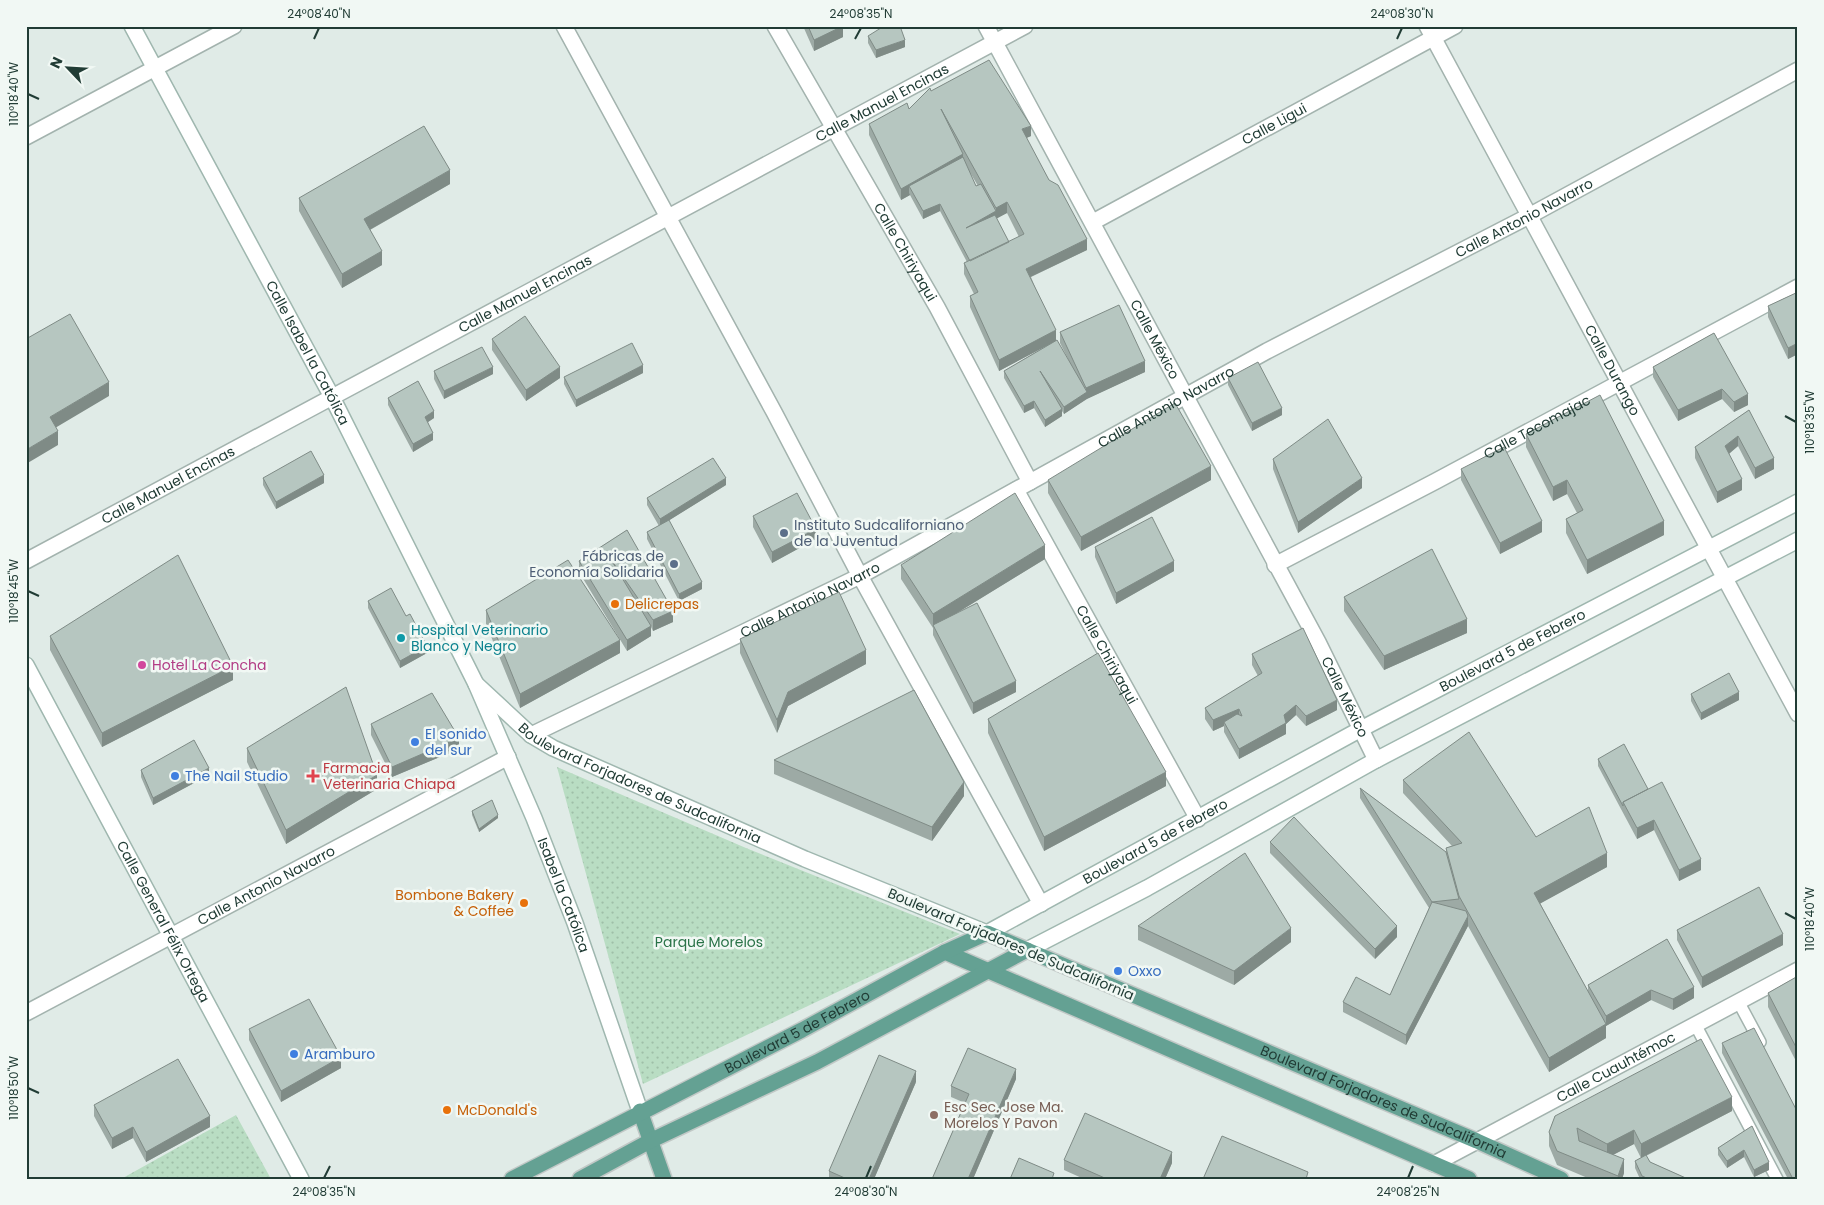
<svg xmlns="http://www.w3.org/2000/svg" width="1824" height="1205" font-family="Poppins,sans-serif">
  <defs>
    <pattern id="grass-dots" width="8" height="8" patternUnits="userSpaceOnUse" patternTransform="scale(1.25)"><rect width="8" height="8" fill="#b9ddc3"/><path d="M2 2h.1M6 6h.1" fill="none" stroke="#9fbfa8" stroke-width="1.8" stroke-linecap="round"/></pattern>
  </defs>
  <rect width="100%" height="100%" fill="#e0ebe7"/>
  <!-- grass -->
  <path fill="url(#grass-dots)" d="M557,767L746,848L960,934L643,1084Z
    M236,1115L271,1179H121Z"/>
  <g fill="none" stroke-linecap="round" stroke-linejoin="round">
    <!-- lane casing -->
    <g stroke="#a3b3ae" stroke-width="14">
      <path id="lane" d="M1738,1001L1760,1042
        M1695,1024L1777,1179"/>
    </g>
    <!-- street casing -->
    <g stroke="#a3b3ae" stroke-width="18">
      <g id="street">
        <path d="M564,26L774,412L860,576L1041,904"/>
        <path id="s1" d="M775,26L937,307L1030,482"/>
        <path id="s2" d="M986,26L1318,642L1376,760"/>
        <path id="s3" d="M1427,26L1798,714"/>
        <path d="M26,137L234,26"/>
        <path id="s4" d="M1093,222L1455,26"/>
        <path id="s5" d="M1016,490L1198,819"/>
        <path id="s6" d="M26,561L1025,26"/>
        <path id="s7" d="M1275,565L1436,481L1798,287"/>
        <path id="s8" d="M531,735L860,576L1267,351L1529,216L1798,70"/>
        <path id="s9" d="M26,1013L508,757"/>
        <path id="s10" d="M1434,1164L1798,970"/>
      </g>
    </g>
    <!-- secondary casing -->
    <g stroke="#9fb7af" stroke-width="18">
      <g id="secondary">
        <path id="s11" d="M132,26L332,397L476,684L534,818L575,923L640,1111"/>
        <path id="s12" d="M26,665L301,1179"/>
        <path id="s13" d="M476,684L531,735L553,748L805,859L987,933L1361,729L1798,502"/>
        <path d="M1027,950L1147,888L1376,760L1798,540"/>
      </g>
    </g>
    <!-- primary casing -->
    <g stroke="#c1c8c6" stroke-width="18">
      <g id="primary">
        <path d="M945,952L1469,1179"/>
        <path d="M640,1111L664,1179"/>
        <path id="s14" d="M512,1179L802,1030L945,952L987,933L1477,1141L1561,1179"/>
        <path d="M580,1179L650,1141L817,1062L1027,950"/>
      </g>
    </g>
    <!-- lane -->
    <use href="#lane" stroke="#fff" stroke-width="11"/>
    <!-- street -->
    <use href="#street" stroke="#fff" stroke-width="15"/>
    <!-- secondary -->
    <use href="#secondary" stroke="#fff" stroke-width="15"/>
    <!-- primary -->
    <use href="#primary" stroke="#64a193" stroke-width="15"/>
  </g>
  <!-- wall -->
  <path fill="#9daaa5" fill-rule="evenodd" d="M803,26H843V37L814,51Z
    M868,36L905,47L876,58L868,43Z
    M931,91L1031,136L1026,138L1087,250L1031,277L1056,341L1070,363L1060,343V332L1145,372L1086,399L1064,414L1062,411V416L1045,427L1034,408L1024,413L1004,378V371L1051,343L999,371L970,307V296L974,294L964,274V263L967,262L940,211L923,219L910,195L901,200L869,135V124L909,109ZM968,169L978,186H976ZM1007,213L1019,237L1009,242L996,218Z
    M450,184L370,230L382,265L342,288L299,211V198Z
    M1798,292V354L1788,359L1768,317V306Z
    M1714,333L1748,405L1734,412L1722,399L1678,421L1653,377V367Z
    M492,339L560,378L526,401L492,350Z
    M434,371L493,374L444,399L434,379Z
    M643,373L576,407L564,384V377Z
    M1228,378L1282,415L1252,431L1228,385Z
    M388,398L434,418L428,422L433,440L413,452L388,405Z
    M1749,410L1774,469L1755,479L1738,446L1729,454L1742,490L1717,503L1695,458V447Z
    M1526,434L1664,535L1587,574L1566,533V519L1577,513L1567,494L1553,501L1526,447Z
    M1273,459L1362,488L1298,533L1273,469Z
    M1461,469L1542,532L1500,554L1461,480Z
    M263,478L324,483L276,509L263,485Z
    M1048,480H1211L1081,551L1048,493Z
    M726,485L663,524L702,589L679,601L647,539V532L659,526L647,505V498Z
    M753,516L816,539L772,563L753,527Z
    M627,530L673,622L653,631L651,627V636L627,651L579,572V561Z
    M1095,547L1174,571L1116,604L1095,557Z
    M1045,559L957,613L1016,692L973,714L933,635V627V628L901,579V565Z
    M1344,597L1467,633L1384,670L1344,611Z
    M368,601L427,653L400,668L368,608Z
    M486,610L620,653L520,708L486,624Z
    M50,636L233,680L102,747L50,650Z
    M740,639L866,664L788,706L777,733L740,653Z
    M1252,654L1337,710L1306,726L1296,715L1286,724V734L1239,759L1224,732V726L1213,731L1205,719V708L1258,676L1252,665Z
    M1691,694L1739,700L1701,720L1691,701Z
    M988,719L1166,786L1044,851L988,733Z
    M371,724L459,749L392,777L371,735Z
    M247,748L377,789L286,844L247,762Z
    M1598,759L1648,789L1701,870L1679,881L1654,830L1637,839L1598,766Z
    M774,760L964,796L932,841L774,774Z
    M141,770L209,775L153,805L141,777Z
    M1403,780L1607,867L1540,903L1588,991V985L1667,939L1694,998L1673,1010L1651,1000L1606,1026V1038L1549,1072L1468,926L1406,1045L1343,1012V1002L1390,995L1429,908L1360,798V788L1446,852V848L1452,846L1403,793Z
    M472,811L498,818L479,832L472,815Z
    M1270,842L1397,937L1375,959L1270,853Z
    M1138,926L1291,942L1234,985L1138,940Z
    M1677,930L1783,945L1702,988L1677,940Z
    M1798,976V1065L1768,1007V993Z
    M249,1029L341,1068L281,1102L249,1040Z
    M1722,1043L1798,1179H1788L1722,1053Z
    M1016,1079L973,1179H932L965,1103L951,1097V1086Z
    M916,1082L874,1179H829V1171Z
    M94,1105L210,1127L146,1162L133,1138L112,1149L94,1116Z
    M1732,1111L1646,1156L1650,1162L1688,1179H1640L1635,1168V1161L1641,1158L1634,1144L1613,1155L1624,1173L1622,1179H1590L1557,1165L1549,1146V1132L1555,1116Z
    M1752,1126L1769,1170L1754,1177L1744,1157L1727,1168L1718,1155V1148Z
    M1064,1160L1172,1163L1165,1179H1084L1064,1170Z"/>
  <!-- shaded-wall -->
  <path fill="#7f8b86" d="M843,26V37L814,51V40Z
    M905,40V47L876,58V50Z
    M1031,126V136L1022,140V129Z
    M963,154V164L909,186V193L910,195L901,200V189Z
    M450,170V184L364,233V219Z
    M1007,202V213L996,219L966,228L996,211V208Z
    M940,204V211L923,219V211Z
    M1087,239V250L1026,279V269Z
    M382,251V265L342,288V274Z
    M1056,330V341L999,371V360Z
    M1798,343V354L1788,359V348Z
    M1145,361V372L1087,399L1064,414V407L1086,392V388Z
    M643,365V373L576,407V400Z
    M493,367V374L444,399V391Z
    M560,367V378L526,401V390Z
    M109,382V396L50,431V417Z
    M1722,389V399L1678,421V410Z
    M1748,394V405L1734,412V402Z
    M1034,401V408L1024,413V406Z
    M1282,408V415L1252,431V423Z
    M1062,409V416L1045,427V420Z
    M434,411V418L425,424V417Z
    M58,431V445L26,464V450Z
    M433,433V440L413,452V444Z
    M1738,436V446L1725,457V446Z
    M1774,458V469L1755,479V468Z
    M1211,466V480L1081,551V537Z
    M324,475V483L276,509V502Z
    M726,478V485L660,526V519Z
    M1362,478V488L1298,533V522Z
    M1742,479V490L1717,503V492Z
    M1567,480V494L1553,501V487Z
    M1542,521V532L1500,554V543Z
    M1664,521V535L1587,574V560Z
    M816,529V539L772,563V552Z
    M1045,545V559L934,627L933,625V628V614Z
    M1174,561V571L1116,604V593Z
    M702,582V589L679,601V594Z
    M673,611V622L653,631V620Z
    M1467,619V633L1384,670V656Z
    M651,626V636L627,651V640Z
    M620,640V653L520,708V694Z
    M427,646V653L400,668V661Z
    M866,650V664L788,706L777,733V720L788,692Z
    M233,666V680L102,747V733Z
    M1016,681V692L973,714V703Z
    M1739,692V700L1701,720V713Z
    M1337,700V710L1306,726V716Z
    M1296,705V715L1286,724V734L1239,759V749L1284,715Z
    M1239,709V720L1224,722V726L1213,731V720Z
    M459,738V749L392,777V767Z
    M209,768V775L153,805V798Z
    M1166,772V786L1044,851V837Z
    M377,775V789L286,844V830Z
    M964,782V796L932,841V827Z
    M498,815V818L479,832V829Z
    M1654,820V830L1637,839V828Z
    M1607,853V867L1534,907V893Z
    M1701,859V870L1679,881V870Z
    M1468,916V926L1406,1045V1035Z
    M1397,926V937L1375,959V949Z
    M1291,928V942L1234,985V971Z
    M1783,934V945L1702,988V977Z
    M1694,987V998L1673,1010V999Z
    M1651,990V1000L1606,1026V1038L1549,1072V1058L1606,1024V1016Z
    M341,1057V1068L281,1102V1091Z
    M1016,1069V1079L973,1179H968Z
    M916,1071V1082L874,1179H869Z
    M1732,1097V1111L1641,1158V1144Z
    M210,1116V1127L146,1162V1152Z
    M133,1127V1138L112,1149V1138Z
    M1634,1130V1144L1607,1158V1144Z
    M1744,1150V1157L1727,1168V1161Z
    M1172,1152V1163L1165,1179H1160Z
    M1624,1159V1173L1622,1179H1618V1176Z
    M1769,1162V1170L1754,1177V1170Z"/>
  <!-- building -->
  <path fill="#b6c6c0" stroke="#7f8b86" d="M808,26H843L814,40Z
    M884,26H900L905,40L876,50L868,36Z
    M989,60L1031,126L1022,129L1049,180L1058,185L1087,239L1026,269L1056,330L999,360L970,296L978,292L964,263L1024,234L1007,202L996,208L941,109L963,154L901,189L869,124L907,103L909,109L930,88L931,91Z
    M424,126L450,170L364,219L382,251L342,274L299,198Z
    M963,157L976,186L981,184L996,211L966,228L995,215L1009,242L970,261L940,204L923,211L909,186Z
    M1798,292V343L1788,348L1768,306Z
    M1119,305L1145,361L1086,388L1060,332Z
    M70,314L109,382L50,417L58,431L26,450V339Z
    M525,316L560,367L526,390L492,339Z
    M1714,333L1748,394L1734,402L1722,389L1678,410L1653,367Z
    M1057,340L1087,392L1064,407L1040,371L1062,409L1045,420L1034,401L1024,406L1004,371Z
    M632,343L643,365L576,400L564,377Z
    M482,347L493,367L444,391L434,371Z
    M1258,362L1282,408L1252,423L1228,378Z
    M418,381L434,411L425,417L433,433L413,444L388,398Z
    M1600,395L1664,521L1587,560L1566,519L1583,510L1567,480L1553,487L1526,434Z
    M1175,403L1211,466L1081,537L1048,480Z
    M1749,410L1774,458L1755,468L1738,436L1725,446L1742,479L1717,492L1695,447Z
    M1328,419L1362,478L1298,522L1273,459Z
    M1504,447L1542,521L1500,543L1461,469Z
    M311,451L324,475L276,502L263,478Z
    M713,458L726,478L660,519L647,498Z
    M797,493L816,529L772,552L753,516Z
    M1015,493L1045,545L933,614L901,565Z
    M1152,517L1174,561L1116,593L1095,547Z
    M669,520L702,582L679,594L647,532Z
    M627,530L673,611L653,620L610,558L651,626L627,640L579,561Z
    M1432,549L1467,619L1384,656L1344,597Z
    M178,555L233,666L102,733L50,636Z
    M568,560L620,640L520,694L486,610Z
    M391,588L406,616L410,614L427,646L400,661L368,601Z
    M839,592L866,650L788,692L777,720L740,639Z
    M977,603L1016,681L973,703L933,625Z
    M1303,628L1337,700L1306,716L1296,705L1284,715L1286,723L1239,749L1224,722L1237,714L1242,716L1239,709L1213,720L1205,708L1262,673L1252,654Z
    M1098,653L1166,772L1044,837L988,719Z
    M1729,673L1739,692L1701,713L1691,694Z
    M346,687L377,775L286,830L247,748Z
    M914,690L964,782L932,827L774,760Z
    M432,693L459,738L392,767L371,724Z
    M1469,732L1536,837L1589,807L1607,853L1534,893L1606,1024L1549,1058L1459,896L1446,848L1462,843L1403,780Z
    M194,740L209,768L153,798L141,770Z
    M1624,744L1648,789L1623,802V806L1598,759Z
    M1662,782L1701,859L1679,870L1654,820L1637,828L1623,802Z
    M1360,788L1446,852L1459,899L1432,902Z
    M492,800L498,815L479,829L472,811Z
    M1294,817L1397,926L1375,949L1270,842Z
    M1245,853L1291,928L1234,971L1138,926Z
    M1759,887L1783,934L1702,977L1677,930Z
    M1432,902L1466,911L1468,916L1406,1035L1343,1002L1356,977L1390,995Z
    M1667,939L1694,987L1673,999L1651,990L1606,1016L1588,985Z
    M1798,976V1051L1768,993Z
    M309,999L341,1057L281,1091L249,1029Z
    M1754,1028L1798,1113V1179H1793L1722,1043Z
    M1701,1039L1732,1097L1641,1144L1634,1130L1607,1144L1577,1128L1579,1141L1624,1159L1618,1176L1557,1151L1549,1132L1555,1116Z
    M968,1048L1016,1069L968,1179H932L969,1094L951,1086Z
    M879,1055L916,1071L869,1179H847L829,1171Z
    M178,1059L210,1116L146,1152L133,1127L112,1138L94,1105Z
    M1085,1113L1172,1152L1160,1179H1107L1064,1160Z
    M1752,1126L1769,1162L1754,1170L1744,1150L1727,1161L1718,1148Z
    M1222,1136L1308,1172L1306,1179H1203Z
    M1646,1155L1650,1162L1688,1179H1649L1642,1176L1635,1161Z
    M1019,1158L1054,1173L1052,1179H1010Z"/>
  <!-- ticks -->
  <path fill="none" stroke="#213c35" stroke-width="2" d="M314,39L319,28M855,39L861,28M1397,39L1402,28M28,94L39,99M1785,416L1796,422M28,591L39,596M1785,913L1796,919M28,1088L39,1093M324,1178L330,1166M866,1178L871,1166M1408,1178L1413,1166"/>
  <!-- markers -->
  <g fill="#5c6f8a" stroke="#f1f8f4" stroke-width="2">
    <circle cx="784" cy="533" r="5"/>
    <circle cx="674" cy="564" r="5"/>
  </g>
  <g fill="#e8710a" stroke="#f1f8f4" stroke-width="2">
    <circle cx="615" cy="604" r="5"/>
    <circle cx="524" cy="903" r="5"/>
    <circle cx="447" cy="1110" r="5"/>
  </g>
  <circle fill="#0f9aa8" stroke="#f1f8f4" stroke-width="2" cx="401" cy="638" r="5"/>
  <circle fill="#d1479c" stroke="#f1f8f4" stroke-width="2" cx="142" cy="665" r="5"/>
  <g fill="#3f7fe0" stroke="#f1f8f4" stroke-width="2">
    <circle cx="415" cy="742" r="5"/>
    <circle cx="175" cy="776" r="5"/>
    <circle cx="1118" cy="971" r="5"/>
    <circle cx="294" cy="1054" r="5"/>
  </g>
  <path fill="#e0444e" stroke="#f1f8f4" stroke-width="2" d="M310.5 768.5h5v5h5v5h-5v5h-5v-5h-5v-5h5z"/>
  <circle fill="#8d6e63" stroke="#f1f8f4" stroke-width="2" cx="934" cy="1115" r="5"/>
  <g text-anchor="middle" stroke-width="5" stroke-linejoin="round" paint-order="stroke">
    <!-- street labels -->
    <g font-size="14" fill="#213c35" stroke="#f1f8f4">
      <text dy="5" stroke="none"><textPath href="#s6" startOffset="971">Calle Manuel Encinas</textPath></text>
      <text dy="5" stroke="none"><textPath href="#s4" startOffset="206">Calle Ligui</textPath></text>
      <text dy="5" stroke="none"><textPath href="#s8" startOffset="1120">Calle Antonio Navarro</textPath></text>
      <text dy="5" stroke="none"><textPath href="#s1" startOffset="261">Calle Chiriyaqui</textPath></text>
      <text dy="5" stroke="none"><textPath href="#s6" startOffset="566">Calle Manuel Encinas</textPath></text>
      <text dy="5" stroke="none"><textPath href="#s2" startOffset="356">Calle México</textPath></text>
      <text dy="5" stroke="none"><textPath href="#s11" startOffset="371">Calle Isabel la Católica</textPath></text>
      <text dy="5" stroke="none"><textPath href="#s3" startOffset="391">Calle Durango</textPath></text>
      <text dy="5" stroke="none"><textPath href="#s8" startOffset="715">Calle Antonio Navarro</textPath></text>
      <text dy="5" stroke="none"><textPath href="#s7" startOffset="296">Calle Tecomajac</textPath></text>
      <text dy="5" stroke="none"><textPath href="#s6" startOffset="161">Calle Manuel Encinas</textPath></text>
      <text dy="5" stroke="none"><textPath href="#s8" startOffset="310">Calle Antonio Navarro</textPath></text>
      <text dy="5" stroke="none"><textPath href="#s13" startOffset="1169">Boulevard 5 de Febrero</textPath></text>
      <text dy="5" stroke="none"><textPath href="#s5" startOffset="188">Calle Chiriyaqui</textPath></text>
      <text dy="5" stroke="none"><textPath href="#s2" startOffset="761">Calle México</textPath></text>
      <text dy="5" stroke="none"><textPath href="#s13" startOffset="194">Boulevard Forjadores de Sudcalifornia</textPath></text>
      <text dy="5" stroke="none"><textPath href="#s13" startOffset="764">Boulevard 5 de Febrero</textPath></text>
      <text dy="5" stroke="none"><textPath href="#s9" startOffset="272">Calle Antonio Navarro</textPath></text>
      <text dy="5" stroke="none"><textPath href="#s11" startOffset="971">Isabel la Católica</textPath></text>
      <text dy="5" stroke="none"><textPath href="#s12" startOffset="291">Calle General Félix Ortega</textPath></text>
      <text transform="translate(1011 944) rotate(23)" y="5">Boulevard Forjadores de Sudcalifornia</text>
      <text dy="5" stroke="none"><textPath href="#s14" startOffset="321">Boulevard 5 de Febrero</textPath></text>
      <text dy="5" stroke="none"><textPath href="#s10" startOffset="206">Calle Cuauhtémoc</textPath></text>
      <text dy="5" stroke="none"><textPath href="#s14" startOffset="966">Boulevard Forjadores de Sudcalifornia</textPath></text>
    </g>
    <!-- service labels -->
    <g font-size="14" fill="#4e5e75" stroke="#f1f8f4" text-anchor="start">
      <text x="794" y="530">Instituto Sudcaliforniano<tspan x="794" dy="16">de la Juventud</tspan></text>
      <text x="664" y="561" text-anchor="end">Fábricas de<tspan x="664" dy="16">Economía Solidaria</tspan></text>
    </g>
    <!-- food labels -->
    <g font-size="14" fill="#c56008" stroke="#f1f8f4" text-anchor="start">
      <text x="625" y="609">Delicrepas</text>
      <text x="514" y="900" text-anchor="end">Bombone Bakery<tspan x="514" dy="16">&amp; Coffee</tspan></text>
      <text x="457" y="1115">McDonald's</text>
    </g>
    <!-- culture labels -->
    <g font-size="14" fill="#0d838f" stroke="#f1f8f4" text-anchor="start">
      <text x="411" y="635">Hospital Veterinario<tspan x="411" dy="16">Blanco y Negro</tspan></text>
    </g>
    <!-- hotel labels -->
    <g font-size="14" fill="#b23c85" stroke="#f1f8f4" text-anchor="start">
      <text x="152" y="670">Hotel La Concha</text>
    </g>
    <!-- shop labels -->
    <g font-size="14" fill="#366cbe" stroke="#f1f8f4" text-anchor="start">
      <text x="425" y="739">El sonido<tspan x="425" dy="16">del sur</tspan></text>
      <text x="185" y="781">The Nail Studio</text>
      <text x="1128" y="976">Oxxo</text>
      <text x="304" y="1059">Aramburo</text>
    </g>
    <!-- health labels -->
    <g font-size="14" fill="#be3a42" stroke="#f1f8f4" text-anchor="start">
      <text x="323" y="773">Farmacia<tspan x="323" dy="16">Veterinaria Chiapa</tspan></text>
    </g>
    <!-- park labels -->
    <g font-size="14" fill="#2a7348" stroke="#f1f8f4">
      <text x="709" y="947">Parque Morelos</text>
    </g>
    <!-- education labels -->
    <g font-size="14" fill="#785e54" stroke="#f1f8f4" text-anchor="start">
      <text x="944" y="1112">Esc Sec. Jose Ma.<tspan x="944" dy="16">Morelos Y Pavon</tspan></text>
    </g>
  </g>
  <!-- border -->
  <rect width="1824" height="1205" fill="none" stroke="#f1f8f4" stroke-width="55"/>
  <!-- north arrow -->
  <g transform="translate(68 68) rotate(295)" stroke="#f1f8f4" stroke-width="4" paint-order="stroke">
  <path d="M0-4L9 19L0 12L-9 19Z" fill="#213c35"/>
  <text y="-8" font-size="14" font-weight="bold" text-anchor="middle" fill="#213c35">N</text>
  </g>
  <rect x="28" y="28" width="1768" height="1150" fill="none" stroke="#213c35" stroke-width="2"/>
  <g font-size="12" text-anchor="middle" fill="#213c35">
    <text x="319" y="18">24°08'40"N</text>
    <text x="861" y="18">24°08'35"N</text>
    <text x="1402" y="18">24°08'30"N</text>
    <text transform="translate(14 94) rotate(-90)" y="4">110°18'40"W</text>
    <text transform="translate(1810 422) rotate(-90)" y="4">110°18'35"W</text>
    <text transform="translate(14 591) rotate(-90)" y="4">110°18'45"W</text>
    <text transform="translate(1810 919) rotate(-90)" y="4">110°18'40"W</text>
    <text transform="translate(14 1088) rotate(-90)" y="4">110°18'50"W</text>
    <text x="324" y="1196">24°08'35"N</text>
    <text x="866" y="1196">24°08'30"N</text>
    <text x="1408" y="1196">24°08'25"N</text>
  </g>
</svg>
